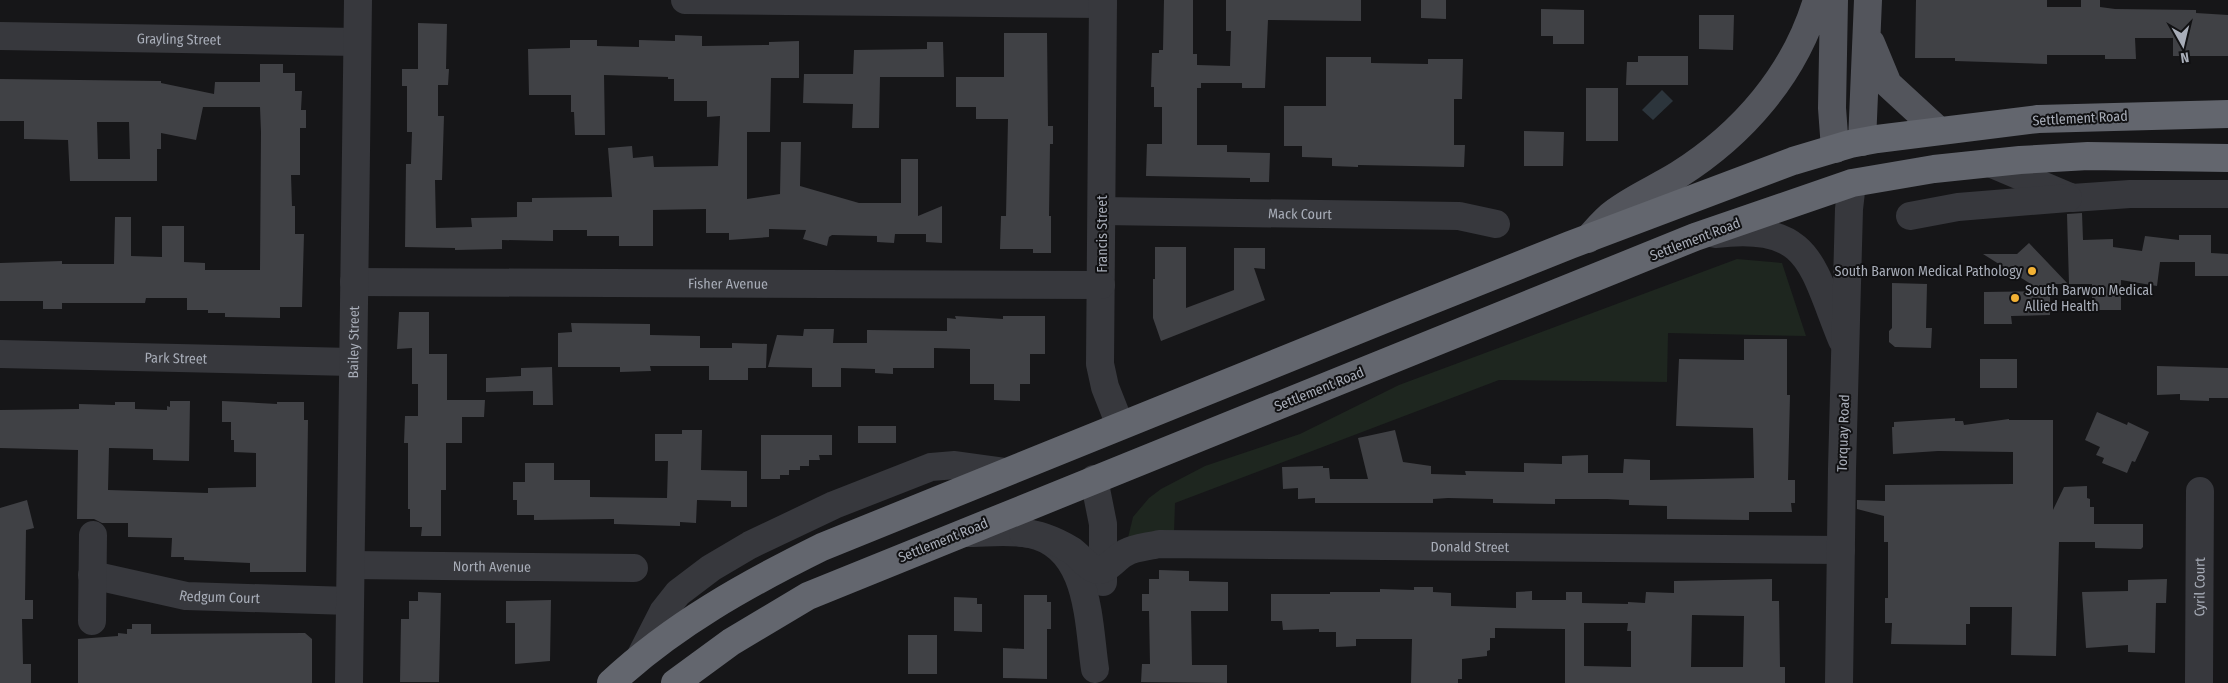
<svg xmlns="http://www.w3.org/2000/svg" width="2228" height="683" font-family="'Fira Sans Condensed',sans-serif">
  <rect width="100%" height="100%" fill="#161618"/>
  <!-- green -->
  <path fill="#1e261f" d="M1737,259L1782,263L1806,336L1668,333L1667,382L1499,380L1175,503L1174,533L1128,538L1133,517L1149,498L1161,489L1205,466L1300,434L1399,385Z"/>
  <!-- water -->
  <path fill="#2c353c" d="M1662,90L1673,101L1653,120L1642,110Z"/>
  <!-- building -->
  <path fill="#404145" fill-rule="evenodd" d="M1164,0H1193V54H1197V65L1230,66L1231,31H1226V0H1361V21L1268,20L1265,88H1242V83H1201V88H1197V145H1227V152L1270,153L1269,182H1250V178L1146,176L1147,144H1162V107H1154V87H1151L1152,53H1159V50H1163Z
    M1421,0H1446V19L1421,18Z
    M1916,0H2047V7H2081V0H2100V7L2115,9L2196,10V13L2228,15V56H2173V38H2135L2136,59H2105V55H2047V64L1955,61V58H1915Z
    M1541,9L1584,10V44H1553V36H1541Z
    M1699,15H1734L1733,50L1699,49Z
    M418,23L447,24L446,69H449L448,85H438V116H444L442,180H435L436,228L472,227L471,218L517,217V202H532V198L612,197L608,148L632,146L633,158L653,156L654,167L718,166L720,116L707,117V101H674V79H668V77L604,75L605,135H575L574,112H571V95H529L528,49L570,48V40H597V46L639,47V40L675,41V35L702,36V46L769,45V42L799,41V78H771L770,132H747V199L780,194L781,142H801L800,186L859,203H901V159H918V216L942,206V243L926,242V234H895L894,243L877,242V236L832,235L829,237L827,246L803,239L806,230L769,229V237L729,240V233H706V209L653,210V246H619V236H587V230H553V241L502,240V249L455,250V248L405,247L406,164H411L412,132H407V86H402V69H418Z
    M1004,33H1047L1048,126H1053V144H1050L1049,216H1051V253H1033V249H1000L1001,216H1006L1008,119H976V107H956V77H1004Z
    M927,42H943L944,77H880L879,128H852L853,104L803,103L804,74H853L854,50L927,49Z
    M1638,56H1688V85H1626L1627,62H1638Z
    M1326,57H1371V63L1428,64V59H1463L1462,99H1454V145H1465L1464,167L1358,165V167L1332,166V158L1302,157V146H1284V106H1326Z
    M260,64H283V73H295V91H302L301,110H306V128H300V175H291L292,206H295V234H304L302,307H280V318L225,317V313H208V310H187V298H146L145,303H62V309H43V301H0V263L62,261V264H114L115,217H131V256L162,257V226H184V262L205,263V270H260L261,132L260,107H203L196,140L161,133V149H157V181H70L68,140L24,139V121H0V79L161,81V83L214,94L215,82H260ZM97,122H129L130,159H98Z
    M1586,88H1618V141H1586Z
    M1524,131L1564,132L1563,166H1524Z
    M2082,213L2083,240L2113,239V247L2142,251L2145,236L2179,240V235H2211V253L2228,254V276H2195V262H2160L2157,286L2121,280V310H2092V284H2069L2067,214Z
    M2029,243L2068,284H2050V315L2011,316L2012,324H1984V292L2042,291L1983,254H2017Z
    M1155,247H1186V308L1234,290V248H1265V269L1254,268L1265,300L1161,341L1153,318V279H1155Z
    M1892,283L1927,284L1926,328H1932L1931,348L1895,347L1889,342V331L1892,328Z
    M399,312H429V354H447V400H485L484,417H462V443H446V490H441V536H421L422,527H410V509H408V443H404L405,416H418V384H412V348L397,349Z
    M955,316L1003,319V316H1045V354H1030V384H1020V401L994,400V384H970V349L934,348V368H893V374L875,373V369L841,368V387H812V368L768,367L777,335L803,336L804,329H834L833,343H867V330L947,331V318L956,319Z
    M571,323L650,324V335L700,336V348H732V343L767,344L766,368H748V380H709V366H650L651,371L620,372V367H558V333L572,332Z
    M1744,339H1787V395H1790L1788,480H1795V503H1791L1792,512H1749V520L1667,519V506L1629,505V500L1607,499H1555V504L1493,503V499L1448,498L1433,499V503H1315V498L1298,499V488L1283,489L1282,467L1323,466V468H1329L1330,479H1368L1358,438L1395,430L1403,462L1431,466V474L1466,475L1465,471L1524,472V463L1562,464V456L1588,455V473H1623L1624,459L1650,460V480L1754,478L1753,428L1676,426L1679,359L1744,360Z
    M1980,359H2017V388H1980Z
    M2157,366L2228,368V398H2209V401L2180,400V394L2157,395Z
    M552,367L553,405H533V391L486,392V378L521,376V368Z
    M170,401H190L189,461L153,460V449L109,448L108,490L208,493V488L256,487V453L234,452V440H231V422H222V401L277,404V402H304V420H308L306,572H250V563L184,560V557H171L172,538L128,537V523H102L94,519H77L78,450L0,448V410L79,409V404L115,405V402H135V409L167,410V406L170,407Z
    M2097,412L2127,425L2128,422L2149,432L2135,462L2132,461L2127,473L2102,463L2104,458L2096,455L2100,447L2085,440Z
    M1955,418V421H1963L1964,425L2009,419V420H2053V510L2064,487L2087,486V498L2090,499V507H2094V524H2143V547L2141,549L2095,548V542H2059L2056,656L2011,655L2012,607H1970V624H1966V645L1891,644L1892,623H1885V598H1888V542H1884V516L1857,509V500L1885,501V485L2013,484V452L1938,451L1893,454L1892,427H1894V422Z
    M858,426H896V443H858Z
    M682,430H702L701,470L747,471V507H731V501L697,500L696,523L680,522V526L614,524V519L534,520V515H517V500H513V482H525V463H554V480H590V497L667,498L668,461H655V434H682Z
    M761,435H832V455H819L820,460H809V466H800V470H789V475H780V479H761Z
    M27,500L34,528L26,530L25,600H33V619H22L23,664H31V683H0V508Z
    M1159,570L1189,571V581L1228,582V611H1191L1192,665H1227V683L1141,682L1142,664H1150L1149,611H1142V594H1149V579H1159Z
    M1772,579V601H1779L1780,667H1785V683H1565V629L1495,628V638H1490V650L1487,651V656L1462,659V679H1458V683H1411L1412,639H1356V646L1336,647V632H1319V629L1283,630L1282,621H1271V594H1330V592H1380V589L1414,590V587H1433V592L1451,593V606L1516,608V592L1532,591V600H1566V592H1582V603L1628,604V602L1645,603L1646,592L1674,593V581ZM1692,615L1744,616L1743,667H1691ZM1584,623H1628L1627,631H1631V667L1584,666Z
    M2167,579L2166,603H2156L2155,653L2128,652V645L2086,648L2082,592L2128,591V580Z
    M418,592L441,593L439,682H400L401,619H409V601H418Z
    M1024,595H1047V602H1051V629H1047V679L1003,678V648L1024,649Z
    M954,597L977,598V604H982V632L954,631Z
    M551,600L550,661L515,664V623H506V601Z
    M132,624H151V634L305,633L312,639V683H78V639L118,636V633L127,634V629H132Z
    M908,635H937V674H908Z"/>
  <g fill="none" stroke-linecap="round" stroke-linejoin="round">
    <!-- minor -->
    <g stroke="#37383d" stroke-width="28">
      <path d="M685,0L1103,4"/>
      <path d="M1103,0L1100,364L1105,387L1120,425"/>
      <path id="s1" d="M0,36L357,42"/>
      <path d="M1990,163L2072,198L2130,194H2228"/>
      <path id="s2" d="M1102,211L1459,216L1496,224"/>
      <path d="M1910,216L1958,207L2068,198"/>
      <path d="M1715,234C1811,223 1811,264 1842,340"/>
      <path id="s3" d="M354,282L1101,285"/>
      <path id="s4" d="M0,354L352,362"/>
      <path d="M1094,479L1103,524V582"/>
      <path d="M965,533C987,533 1010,530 1030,534C1090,546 1088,622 1095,669"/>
      <path id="s5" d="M1023,533C1041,534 1056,541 1071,550C1079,555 1089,570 1099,570C1109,569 1117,557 1125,553C1135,547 1147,547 1159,544L1841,550"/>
      <path id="s6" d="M351,565L634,568"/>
      <path id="s7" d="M92,575L186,596L350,601"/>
      <path d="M92,621L93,535"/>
      <path d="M640,657L663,612L678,593L711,568L750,545L834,505L931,467L955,465L1006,472"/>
      <path id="s8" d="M349,683L358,0"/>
      <path d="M1839,683L1842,469L1849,209L1852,183"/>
      <path id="s9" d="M2199,683L2200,491"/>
    </g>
    <!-- major -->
    <path stroke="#53555c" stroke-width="28" d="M1834,0L1832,108L1835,149
      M1871,43L1888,84L1938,130
      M1862,142L1868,0
      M1588,239C1597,229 1605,219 1615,212C1635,197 1657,188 1678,175C1743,134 1795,74 1817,0"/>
    <!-- highway -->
    <path stroke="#63666e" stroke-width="28" d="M611,683C673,625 747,584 822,547L1395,315L1570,245L1793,161L1850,144L1877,139L2038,119L2228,114
      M675,683L731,642L808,596L1695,237L1852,183L1934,169L2020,160L2088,156L2228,158"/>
  </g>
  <!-- markers -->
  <g fill="#f2b134" stroke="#111113" stroke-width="2">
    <circle cx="2032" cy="271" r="5"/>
    <circle cx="2015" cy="298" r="5"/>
  </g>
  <g text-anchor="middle" stroke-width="4" stroke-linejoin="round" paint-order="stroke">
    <!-- street labels -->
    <g font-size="14" fill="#a8adb8" stroke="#111113">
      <text dy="5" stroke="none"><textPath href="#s1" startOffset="179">Grayling Street</textPath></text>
      <text transform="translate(2080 118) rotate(-3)" y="5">Settlement Road</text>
      <text dy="5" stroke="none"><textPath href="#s2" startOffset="198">Mack Court</textPath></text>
      <text transform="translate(1102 234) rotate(-90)" y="5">Francis Street</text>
      <text transform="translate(1695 239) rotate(-21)" y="5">Settlement Road</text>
      <text dy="5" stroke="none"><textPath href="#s3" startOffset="374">Fisher Avenue</textPath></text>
      <text dy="5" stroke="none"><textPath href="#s8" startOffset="341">Bailey Street</textPath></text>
      <text dy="5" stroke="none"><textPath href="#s4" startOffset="176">Park Street</textPath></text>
      <text transform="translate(1319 389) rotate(-22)" y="5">Settlement Road</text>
      <text transform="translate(1843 433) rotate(-88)" y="5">Torquay Road</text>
      <text transform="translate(943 540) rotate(-22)" y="5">Settlement Road</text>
      <text dy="5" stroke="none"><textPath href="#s5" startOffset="464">Donald Street</textPath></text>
      <text dy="5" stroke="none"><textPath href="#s6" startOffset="141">North Avenue</textPath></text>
      <text dy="5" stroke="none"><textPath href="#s9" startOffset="96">Cyril Court</textPath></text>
      <text dy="5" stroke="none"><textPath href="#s7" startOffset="130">Redgum Court</textPath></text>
    </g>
    <!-- poi labels -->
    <g font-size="14" fill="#a8adb8" stroke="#111113" text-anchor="end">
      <text x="2022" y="276">South Barwon Medical Pathology</text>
      <text x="2025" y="295" text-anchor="start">South Barwon Medical<tspan x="2025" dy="16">Allied Health</tspan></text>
    </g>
  </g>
  <!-- north arrow -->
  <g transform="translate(2183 45) rotate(172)" stroke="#111113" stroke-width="4" paint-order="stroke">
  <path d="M0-4L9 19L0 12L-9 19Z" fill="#a8adb8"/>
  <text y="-8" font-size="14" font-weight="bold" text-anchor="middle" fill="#a8adb8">N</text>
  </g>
</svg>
